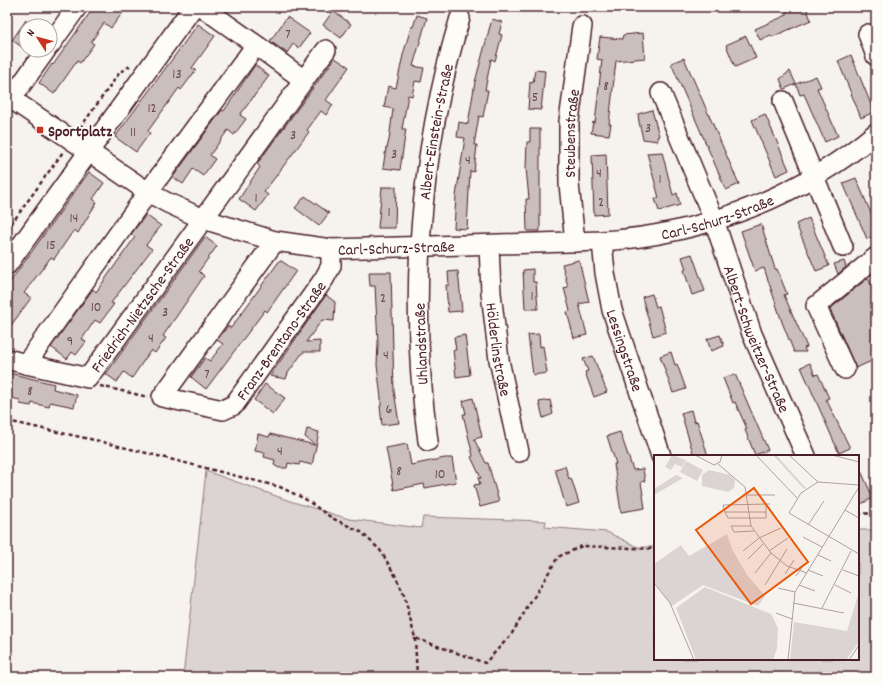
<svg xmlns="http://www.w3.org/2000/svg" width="883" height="684" font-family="Dekko,sans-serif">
  <rect width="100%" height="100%" fill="#f6f3ef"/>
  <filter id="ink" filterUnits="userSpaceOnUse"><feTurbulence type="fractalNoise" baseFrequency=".025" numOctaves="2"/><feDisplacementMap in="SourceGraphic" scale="8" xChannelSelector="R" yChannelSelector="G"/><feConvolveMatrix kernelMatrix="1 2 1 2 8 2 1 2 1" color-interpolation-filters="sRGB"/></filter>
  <g filter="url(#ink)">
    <!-- green -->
    <path fill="#dcd4d2" stroke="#937a7e" d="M206,471L290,501L349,519L421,528L423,517L546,521L545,527L607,532L638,547H655V659H858V530H876V677H183Z"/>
    <!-- building -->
    <path fill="#cbbfbe" stroke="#4a1f2b" d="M94,7H127L111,28L104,23L91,42L94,44L80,63L77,61L54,94L39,83L52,64L53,65Z
      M795,7H806L811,20L772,37L771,35L760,40L755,29L787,15L786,11Z
      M333,11L351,24L341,38L323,25Z
      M417,15L427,18L413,66L424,68L421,82L415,81L412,96L408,95L402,129H406L400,170L383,168L386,148H387L389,140L393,109L384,107L388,86L396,88L403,55L411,27H413Z
      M287,17L310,33L299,48L293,44L287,53L270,41Z
      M492,19L502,22L499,34L502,35L495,61L491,59L485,90H488L483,117L479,116L474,145H477L474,172L470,171L467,229L454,228L456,196L465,138L457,137L459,122L468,124L475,82Z
      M26,20V50L12,40Z
      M198,24L215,36L192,68L196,70L181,90L179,88L148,131L150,133L136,152L115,137Z
      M643,33L645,58L616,61L609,124H611L609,135L591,133L593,122L595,123L602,60L597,59L600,37L622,39L623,35Z
      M746,36L756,58L735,67L726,45Z
      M851,55L874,112L861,118L838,61Z
      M335,58L349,67L326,100L333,105L326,115L321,111L307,130L309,132L264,192L268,195L256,211L239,199L260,167L257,164Z
      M684,58L739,184L726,190L671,63Z
      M255,65L269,76L240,115L246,119L234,135L228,130L210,155L215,159L203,176L193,169L183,184L173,177L222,110L224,111Z
      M535,70L545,71L541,110L528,109L530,82L533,83Z
      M790,71L796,84L784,89L780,79Z
      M816,76L821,87L817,88L838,136L825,142L804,94L800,95L796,84Z
      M652,110L659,136L657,137L658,141L643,139L639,122L638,114Z
      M765,114L789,170L776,176L752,120Z
      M530,129H540V231H527L526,199H529L526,168L527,142H530Z
      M662,152L673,195L677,193L680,205L659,211L655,199L659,198L647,153Z
      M606,154L608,214L594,215L592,155Z
      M89,172L104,183L93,199L97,202L78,233L74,230L54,259L51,257L24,293L31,298L7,331V286Z
      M856,178L876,225V235L867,239L843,183Z
      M382,187H396L395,228H378Z
      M305,196L329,213L319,226L295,208Z
      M146,215L161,226L146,245L152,249L111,303L114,304L100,323L95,320L82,339L86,342L76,355L72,352L67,359L51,347L93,289L96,292L135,237L131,234Z
      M809,218L829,266L816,271L796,224Z
      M761,224L775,269H777L787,294L784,295L807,347L804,348L806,352H794L782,322L764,268L755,271L750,257L741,231Z
      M205,237L217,246L199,271L204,276L163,336L166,338L155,353L151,350L132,378L124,372L117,382L106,374Z
      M692,254L705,291L692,295L684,270L686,269L682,257Z
      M280,260L296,271L267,312L265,310L206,389L191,377L205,358L210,361L223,344L217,340L228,326L231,328Z
      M579,260L589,302L579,304L587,335L574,338L567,312L570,311L564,288L568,287L562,264Z
      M844,261L846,267L838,274L834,264Z
      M533,269V282H536L538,309H525L523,270Z
      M458,271L462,311L448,312L446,285H449L448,272Z
      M369,272H391L394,391L399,423L382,425L380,406H381V398L377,365L378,343L375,286H370Z
      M868,278L876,295V359L856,368L830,309Z
      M652,294L656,307L659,306L666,332L653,336L642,297Z
      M326,295L335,302L334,321L322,320L306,342L320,341V352H303L288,373L286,379L270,376Z
      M539,334L540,347L543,346L547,373L533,375L528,335Z
      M465,335L470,375L456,377L453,350H456L454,337Z
      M720,335L724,346L711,351L707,339Z
      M671,352L675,365L677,364L686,389L673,393L660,356Z
      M593,356L607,392L594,397L585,372L588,371L583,359Z
      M810,363L815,375L818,374L829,398L826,399L850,448L839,453L801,367Z
      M9,373L54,384L53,389L77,395L74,407L50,402L49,407L32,403L31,406L20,404V400L7,397Z
      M735,374L768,450L755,455L745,430L747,429L735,402L733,403L723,378Z
      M265,384L285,398L273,414L254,400Z
      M473,398L482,437L474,439L486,463H488L499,502L480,507L474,485L480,484L478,478H481L471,457L473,456L463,414H466L463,401Z
      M550,400L553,414L543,418L539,402Z
      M691,410L694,422L697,421L708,456H694L681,413Z
      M307,429L319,432L312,465L300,462L299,465L288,463L287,468H279L274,465L275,460L264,457L265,453L255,451L258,434L269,437L270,434L315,445L305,437Z
      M620,432L633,470L643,469L645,481L641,482L645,508L621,512L614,464H616L607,436Z
      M407,444L411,465L445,458H452L456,482L425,488L424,484L394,490L386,448Z
      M858,464L873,498L861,504L858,497Z
      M565,466L569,479L571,478L579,503L566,507L555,469Z"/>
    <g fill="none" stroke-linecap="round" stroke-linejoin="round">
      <!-- minor casing -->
      <g stroke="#4a1f2b" stroke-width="22">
        <g id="minor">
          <path id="s1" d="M202,7L256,45L148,192L26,364L88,378L304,80L256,45"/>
          <path d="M868,34L876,56"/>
          <path d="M50,45L77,7"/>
          <path d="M304,80L326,50"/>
          <path id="s2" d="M661,93L714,220L752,334L806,456"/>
          <path id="s3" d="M7,96L148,192L166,202L203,219L275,241L331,249L602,241C701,235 800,197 876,133"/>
          <path d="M11,99L46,50"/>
          <path d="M783,101L843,247"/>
          <path id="s4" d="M275,241L162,397L223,410L234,405L324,279L331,266V249"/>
          <path id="s5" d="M602,241L605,273L612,310L661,456"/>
          <path id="s6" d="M575,242L569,184V121L582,26"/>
          <path id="s7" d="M489,245L491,293L499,360L519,452"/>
          <path d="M7,265L193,7"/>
          <path d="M7,359L26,364"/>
          <path d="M845,369L816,306L876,257"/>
          <path id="s8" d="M428,441C408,301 419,154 460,18"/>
        </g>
      </g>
      <!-- path -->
      <path stroke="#4a1f2b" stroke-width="2.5" stroke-dasharray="4 3" stroke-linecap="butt" d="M80,128L120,72L130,66
        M7,230L63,152
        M100,386L148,397
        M7,421L99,441L280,487L305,499L332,518L361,532L380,550L395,575L404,595L415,638L485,663L511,635L558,557L582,546L655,549
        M858,514L876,513
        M415,638L417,677"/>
      <!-- minor -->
      <use href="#minor" stroke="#fdfcf7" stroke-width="19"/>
    </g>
  </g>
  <!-- markers -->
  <rect fill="#c8321e" stroke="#fdfcf7" stroke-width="1.5" x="36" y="126" width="8" height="8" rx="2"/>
  <g text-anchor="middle" stroke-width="4" stroke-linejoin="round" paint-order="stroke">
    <!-- number labels -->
    <g font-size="14" fill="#6a4750">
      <text x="288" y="38">7</text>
      <text x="177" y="78">13</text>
      <text x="606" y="90">8</text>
      <text x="535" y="101">5</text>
      <text x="152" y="112">12</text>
      <text x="648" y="132">3</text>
      <text x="133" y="136">11</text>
      <text x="293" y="139">3</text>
      <text x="394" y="158">3</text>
      <text x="468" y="164">4</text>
      <text x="599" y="177">4</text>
      <text x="660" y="183">1</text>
      <text x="256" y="202">1</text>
      <text x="601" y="206">2</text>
      <text x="389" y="216">1</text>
      <text x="74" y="222">14</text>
      <text x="51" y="249">15</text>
      <text x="532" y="300">1</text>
      <text x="383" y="302">2</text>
      <text x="96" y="311">10</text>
      <text x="165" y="316">3</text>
      <text x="151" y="342">4</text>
      <text x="70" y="345">9</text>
      <text x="386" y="359">4</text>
      <text x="207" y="378">7</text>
      <text x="30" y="395">8</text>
      <text x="389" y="413">6</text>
      <text x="280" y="455">4</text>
      <text x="399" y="475">8</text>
      <text x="440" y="478">10</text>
    </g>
    <!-- poi labels -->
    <g font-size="16" font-weight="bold" fill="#4a1f2b" stroke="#fdfcf7" text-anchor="start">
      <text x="48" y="136">Sportplatz</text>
    </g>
    <!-- street labels -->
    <g font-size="16" fill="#4a1f2b" stroke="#fdfcf7">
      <text dy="6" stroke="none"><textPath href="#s8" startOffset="311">Albert-Einstein-Straße</textPath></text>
      <text dy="6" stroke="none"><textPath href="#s6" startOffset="109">Steubenstraße</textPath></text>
      <text dy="6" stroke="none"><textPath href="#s3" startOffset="753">Carl-Schurz-Straße</textPath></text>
      <text dy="6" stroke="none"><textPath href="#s3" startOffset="429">Carl-Schurz-Straße</textPath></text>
      <text dy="6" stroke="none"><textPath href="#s1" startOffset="614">Friedrich-Nietzsche-Straße</textPath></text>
      <text dy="6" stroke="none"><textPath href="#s2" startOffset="264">Albert-Schweitzer-Straße</textPath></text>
      <text dy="6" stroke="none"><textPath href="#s4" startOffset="347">Franz-Brentano-Straße</textPath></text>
      <text transform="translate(420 344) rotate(-92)" y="6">Uhlandstraße</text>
      <text dy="6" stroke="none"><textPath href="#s7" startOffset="105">Hölderlinstraße</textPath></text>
      <text dy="6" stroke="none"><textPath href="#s5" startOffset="112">Lessingstraße</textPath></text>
    </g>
  </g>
  <!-- overview -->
  <g transform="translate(654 455)">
    <rect width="205" height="205" fill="#f6f3ef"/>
    <path d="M18,0L32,5L28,12L21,9L17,15L11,12ZM119,0H122L152,33L150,34ZM32,6L49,15L43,26L26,17ZM55,15L76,20L81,25L80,33L74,37L48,31V20ZM22,20L29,23L0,40V34ZM73,79L78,94L93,120L111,141L104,151L49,130L18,151L0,127V109L27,90L35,101ZM51,132L117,159L124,173L123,193L119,205H42L22,153ZM205,137V187L192,205H136L140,167L193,176Z" fill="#dcd4d2"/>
    <path fill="none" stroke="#b19ea1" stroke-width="1" d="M41,0L60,10L66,7L68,0M102,0L143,43M135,0L164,27M178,0L205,7M64,9L91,32L97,71L117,98L133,111L153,118M205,30L164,27L147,38L135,58L205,99M93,40H121M112,49V57H71L74,63H112V57M191,55L205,63M71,57L69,50L116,49M154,70L170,46M97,71H77L80,77L100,76M149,82L168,92M89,96L105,83L127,73M115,96L134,83M164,100L177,106M94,104L109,89M154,115L169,121M189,115L205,121M101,118L117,98M131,119L140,105M142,121L151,108M0,128L16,148L40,205M111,130L133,94M145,130L161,136M181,130L197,138M124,133L141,137M139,148L190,158M168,153L197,96M122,158L138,164M134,205L141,137L205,32M195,205L205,190"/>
    <path fill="#e8590c" fill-opacity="0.15" stroke="#e8590c" stroke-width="2" d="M100,33L154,107L97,149L42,75Z"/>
    <rect width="205" height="205" fill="none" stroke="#4a1f2b" stroke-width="2"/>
  </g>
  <!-- margin -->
  <rect width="883" height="684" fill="none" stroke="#fdfcf7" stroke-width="24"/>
  <rect x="12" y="12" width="859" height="660" fill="none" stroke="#4a1f2b" stroke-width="1.5" filter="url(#ink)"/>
  <!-- north arrow -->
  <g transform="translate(38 38) rotate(306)"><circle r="19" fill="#fdfcf7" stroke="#b5a4a5"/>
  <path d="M0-3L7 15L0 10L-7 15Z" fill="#c8321e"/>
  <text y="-6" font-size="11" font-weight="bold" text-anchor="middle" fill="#4a1f2b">N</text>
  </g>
</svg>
